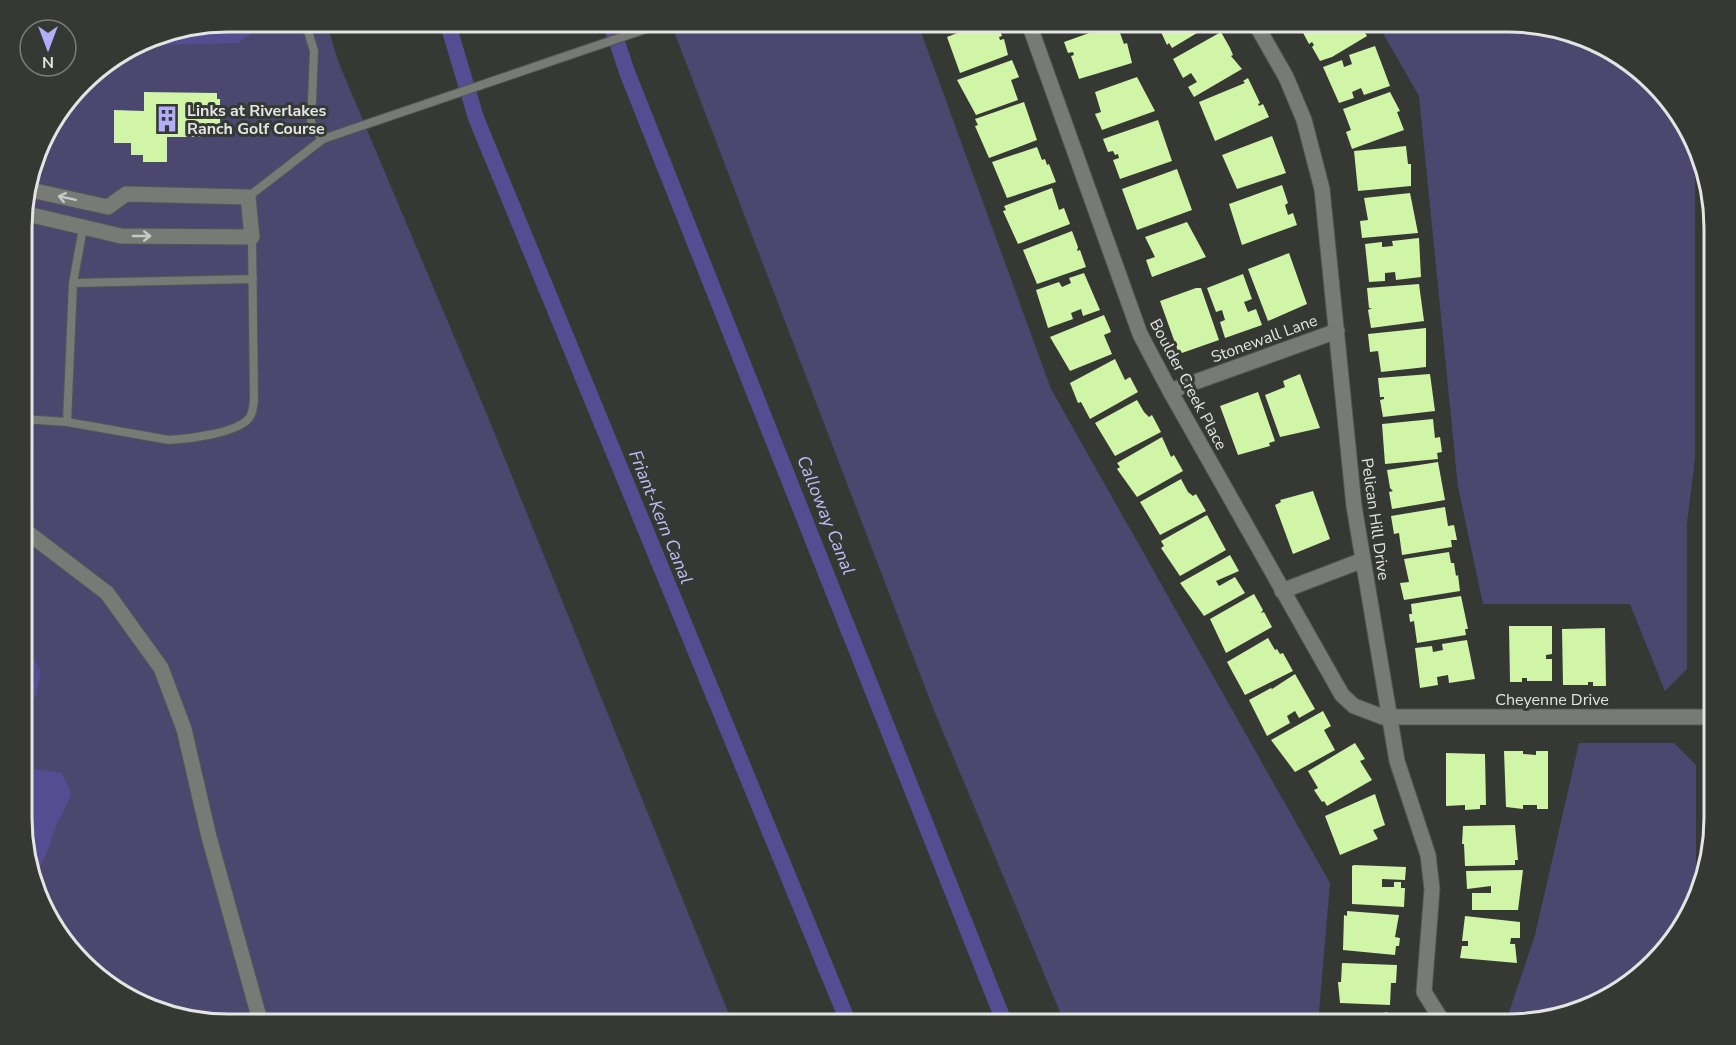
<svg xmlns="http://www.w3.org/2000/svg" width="1736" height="1045" font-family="'Nunito Sans',sans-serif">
  <rect width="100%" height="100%" fill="#363834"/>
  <!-- green -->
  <path fill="#4b476f" d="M228,21H326L338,61L488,417L733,1024H228L174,1017L113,989L49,921L23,844V201L43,136L91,73L149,37Z
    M670,21H917L1051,389L1330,883L1318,1024H1065L933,708Z
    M1376,21H1508L1562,28L1623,56L1687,124L1695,151V458L1687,523V669L1665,691L1630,604H1483L1458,487L1419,96Z
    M1579,743H1674L1696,765V885L1680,932L1611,996L1521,1024H1505L1535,935Z"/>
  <!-- water -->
  <path fill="#554d91" d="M228,21H256L251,34L238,43L152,45L125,52L149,37Z
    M29,649L41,672L36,696L23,714V650Z
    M23,762L28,768L62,773L71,792C68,808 58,817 54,832C48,847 46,862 33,874L23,844Z"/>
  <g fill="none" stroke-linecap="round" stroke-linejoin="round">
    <!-- canal -->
    <path stroke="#554d91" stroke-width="16" d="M447,21L476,118L849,1024
      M610,21L627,72L1005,1024"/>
  </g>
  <!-- building -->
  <path fill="#d0f5a7" d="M937,21H971L943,31Z
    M988,21H997L1002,36L999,37L1000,40L1004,39L1008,55L960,73L947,37Z
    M1156,21H1217L1172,48L1169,43L1167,45Z
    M1314,21H1358L1367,36L1332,57L1320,61L1312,47L1314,45L1312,42L1309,44L1301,29Z
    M1120,22L1123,32L1120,33L1124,44L1127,43L1132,63L1079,79L1071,56L1074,55L1073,52L1068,53L1064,42Z
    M1221,32L1230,48L1233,55L1231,56L1242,69L1194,97L1188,87L1197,82L1191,73L1183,78L1173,59Z
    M1375,46L1390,86L1364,95L1361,88L1352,92L1354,98L1339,103L1323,67L1342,60L1344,67L1352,64L1349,55Z
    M1012,60L1019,77L1011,80L1018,100L976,115L957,80Z
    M1137,77L1155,111L1102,130L1095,114L1101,112L1095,92Z
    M1248,78L1260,103L1258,104L1259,106L1263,104L1269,117L1215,141L1199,102L1245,83L1243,81Z
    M144,92L217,93V99H220V127H210V137H167V162H143V155H131V143H114V110L144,111Z
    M1390,92L1400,111L1397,112L1404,130L1352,149L1346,132L1351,130L1343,109Z
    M1024,102L1037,140L989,158L975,126L978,125L975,119Z
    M1158,120L1172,161L1120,179L1113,160L1119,158L1118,154L1115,155L1113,151L1108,152L1103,139Z
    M1272,136L1286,173L1237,189L1222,155Z
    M1406,146L1408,164H1411V186L1358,191L1354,151Z
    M1037,147L1042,160L1045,159L1047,165L1049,164L1056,182L1007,198L992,162Z
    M1177,169L1192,210L1137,230L1122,189Z
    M1282,185L1288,203L1285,205L1288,215L1293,213L1297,225L1242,245L1229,204Z
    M1052,188L1059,210L1064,208L1070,224L1018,244L1003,211L1006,210L1004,206Z
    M1410,193L1418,233L1362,238L1360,221L1368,220L1364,198Z
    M1187,222L1206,257L1152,277L1146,260L1155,257L1145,237Z
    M1072,231L1078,247L1077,251L1080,250L1086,267L1037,284L1023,250Z
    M1419,238L1421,277L1396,280L1395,272L1385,273V281L1369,282L1365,244L1382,242V247L1393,246L1392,241Z
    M1289,253L1307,304L1268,321L1248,269Z
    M1084,273L1100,310L1083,316L1081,309L1071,313L1073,319L1048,328L1036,290L1059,282L1062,287L1071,283L1069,278Z
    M1243,274L1252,299L1244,302L1248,312L1256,309L1262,325L1225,338L1220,322L1225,320L1222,310L1216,312L1207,288Z
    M1419,284L1424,321L1371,328L1368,310L1372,308H1369L1367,288Z
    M1196,288H1201L1219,340L1179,354L1160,301Z
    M1104,315L1110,329L1111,332L1104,335L1112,354L1070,371L1050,337Z
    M1426,328V367L1381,372L1378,351L1370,352L1368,334Z
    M1115,359L1125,380L1130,377L1138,392L1090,419L1081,402L1078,403L1070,383Z
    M1300,374L1320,428L1280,437L1265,395L1285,387L1283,381Z
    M1430,374L1435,411L1383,417L1380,400L1384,399V397H1380L1378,378Z
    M1258,392L1275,441L1269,443L1270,446L1238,455L1220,406Z
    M1137,400L1144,412L1149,417L1152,415L1161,432L1115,456L1095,423Z
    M1433,419L1435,438L1440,437L1442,452L1437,453L1438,459L1385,464L1382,424Z
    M1162,437L1171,457L1174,455L1183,471L1137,497L1117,469L1120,467L1117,463Z
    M1438,462L1445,500L1392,509L1389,492L1393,491L1390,488L1387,470Z
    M1181,479L1188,492L1193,496L1196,494L1206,511L1160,535L1140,502Z
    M1313,491L1330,539L1293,554L1275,505L1281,502L1280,500Z
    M1445,507L1448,526L1454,525L1457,540H1451L1452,547L1402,555L1399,533L1394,534L1391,516Z
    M1207,515L1226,550L1180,576L1161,548L1164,546L1161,541Z
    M1449,552L1451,563H1454L1456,576L1458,575L1460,591L1404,600L1400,583L1409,582L1404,559Z
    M1230,555L1239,571L1216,581L1219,586L1235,577L1245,593L1204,616L1180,583Z
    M1254,594L1263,610L1261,613L1264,612L1272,627L1226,653L1210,619Z
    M1461,596L1468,629H1465L1466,635L1417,643L1414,621L1410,622L1409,614H1412L1411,604Z
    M1509,626H1552V654L1546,655V659H1552V681H1527V678H1522V682H1510Z
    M1605,628L1606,686H1593V682H1588V685H1563L1562,629Z
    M1268,638L1275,650L1277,649L1280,654L1283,653L1293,671L1245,695L1227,662Z
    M1467,640L1475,679L1449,683L1448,675L1437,677L1438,685L1420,688L1415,648L1432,646L1433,652L1443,650L1442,644Z
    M1295,674L1315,709L1299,718L1295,711L1287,716L1290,723L1267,736L1249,700L1271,688L1272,689Z
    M1323,711L1331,726L1324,730L1335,750L1295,772L1271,740Z
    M1355,743L1365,759L1360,761L1372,780L1327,806L1324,801L1322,802L1314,790L1318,788L1308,771Z
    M1504,751H1523V754L1536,755V751H1548V809H1537V805H1523V809L1506,807Z
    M1446,753L1485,754L1486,805H1480V809L1465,810V805L1446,806Z
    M1375,794L1385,825L1373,830L1378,839L1340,855L1325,816Z
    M1515,825L1518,860H1515V865L1465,866L1464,844H1462L1463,826Z
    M1354,865L1406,867L1405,880L1382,879V887H1394V882H1401V888H1405L1404,907L1352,904V866Z
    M1523,870L1518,910H1472V893H1491V886L1467,889L1466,871Z
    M1347,911L1399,915L1395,937L1400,938L1399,946H1396L1395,955L1343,950L1344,915L1347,916Z
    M1465,916L1520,922V938H1511L1510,944H1515L1517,963L1460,958L1462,946H1468V941H1462Z
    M1342,963L1397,965L1396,983H1391L1390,1005L1340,1003L1338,982H1341Z
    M1387,1012L1392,1024H1356V1023Z"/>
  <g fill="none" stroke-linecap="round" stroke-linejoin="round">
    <!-- service casing -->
    <g stroke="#555654" stroke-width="10">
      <path id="service" d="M305,21L314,51L311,126L323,139
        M248,197L323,139L669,21
        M73,283L253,279
        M23,419L67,422L169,440C188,439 238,433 249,418C253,414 253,406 254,400L252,237
        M67,422L73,283L83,228"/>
    </g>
    <!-- minor casing -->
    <g stroke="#555654" stroke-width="17">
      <path id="minor" d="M1028,21L1140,334L1170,391L1342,695L1354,706L1383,717H1715
        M1254,21L1286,77L1304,120L1322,189L1354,506L1397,761L1428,855L1432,889L1424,992L1444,1024
        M23,213L121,236L252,237L248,197L126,194L108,207L26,189
        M1170,391L1337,331
        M23,529L107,593L161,668L184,729L209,837L261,1024
        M1282,591L1363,560"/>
    </g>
    <!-- service -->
    <use href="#service" stroke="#777a75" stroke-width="8"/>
    <!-- minor -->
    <use href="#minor" stroke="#777a75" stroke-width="15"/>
  </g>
  <!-- one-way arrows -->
  <defs><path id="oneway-shaft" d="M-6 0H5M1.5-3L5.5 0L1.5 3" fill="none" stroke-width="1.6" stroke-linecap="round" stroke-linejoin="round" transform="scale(1.5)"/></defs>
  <g stroke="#c9cac8">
    <use href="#oneway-shaft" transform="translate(67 198) rotate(-168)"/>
    <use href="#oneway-shaft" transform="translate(142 236)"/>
  </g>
  <!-- icons -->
  <defs>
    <g id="building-bare" transform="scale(2.07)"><path d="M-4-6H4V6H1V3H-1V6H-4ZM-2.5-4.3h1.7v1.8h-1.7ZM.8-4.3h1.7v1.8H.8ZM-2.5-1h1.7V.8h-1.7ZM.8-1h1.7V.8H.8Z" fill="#b2adf9" stroke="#363834" stroke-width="2.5" paint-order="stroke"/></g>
  </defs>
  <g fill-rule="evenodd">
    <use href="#building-bare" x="167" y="119"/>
  </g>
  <g text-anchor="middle" stroke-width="6" stroke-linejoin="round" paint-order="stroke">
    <!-- poi labels -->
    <g font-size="16" font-weight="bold" fill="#e4e5e3" stroke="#363834" text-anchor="start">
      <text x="187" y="116">Links at Riverlakes<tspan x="187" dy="18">Ranch Golf Course</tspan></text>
    </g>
    <!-- street labels -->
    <g font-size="16" fill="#e4e5e3" stroke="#363834">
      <text transform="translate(1264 338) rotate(-20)" y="6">Stonewall Lane</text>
      <text transform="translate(1189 384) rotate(62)" y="6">Boulder Creek Place</text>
      <text transform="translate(1376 519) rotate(82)" y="6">Pelican Hill Drive</text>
      <text x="1552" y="705">Cheyenne Drive</text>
    </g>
    <!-- water labels -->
    <g font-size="18" font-style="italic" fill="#c0bdf8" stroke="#363834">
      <text transform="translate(826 515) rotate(68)" y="6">Calloway Canal</text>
      <text transform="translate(661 517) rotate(68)" y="6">Friant-Kern Canal</text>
    </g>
  </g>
  <!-- crop -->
  <path d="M0 0H1736V1045H0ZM228 32H1508A196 196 0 0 1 1704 228V818A196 196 0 0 1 1508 1014H228A196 196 0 0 1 32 818V228A196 196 0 0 1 228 32Z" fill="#363834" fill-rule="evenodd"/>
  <path fill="none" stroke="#e4e5e3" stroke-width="3" d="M228 32H1508A196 196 0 0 1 1704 228V818A196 196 0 0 1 1508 1014H228A196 196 0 0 1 32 818V228A196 196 0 0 1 228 32Z"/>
  <!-- north arrow -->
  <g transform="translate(48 48) rotate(180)"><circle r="28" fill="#363834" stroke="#7c7d7a" stroke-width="1.5"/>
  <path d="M0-4.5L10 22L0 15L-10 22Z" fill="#b2adf9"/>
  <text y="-9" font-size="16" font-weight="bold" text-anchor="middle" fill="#e4e5e3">N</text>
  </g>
</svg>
